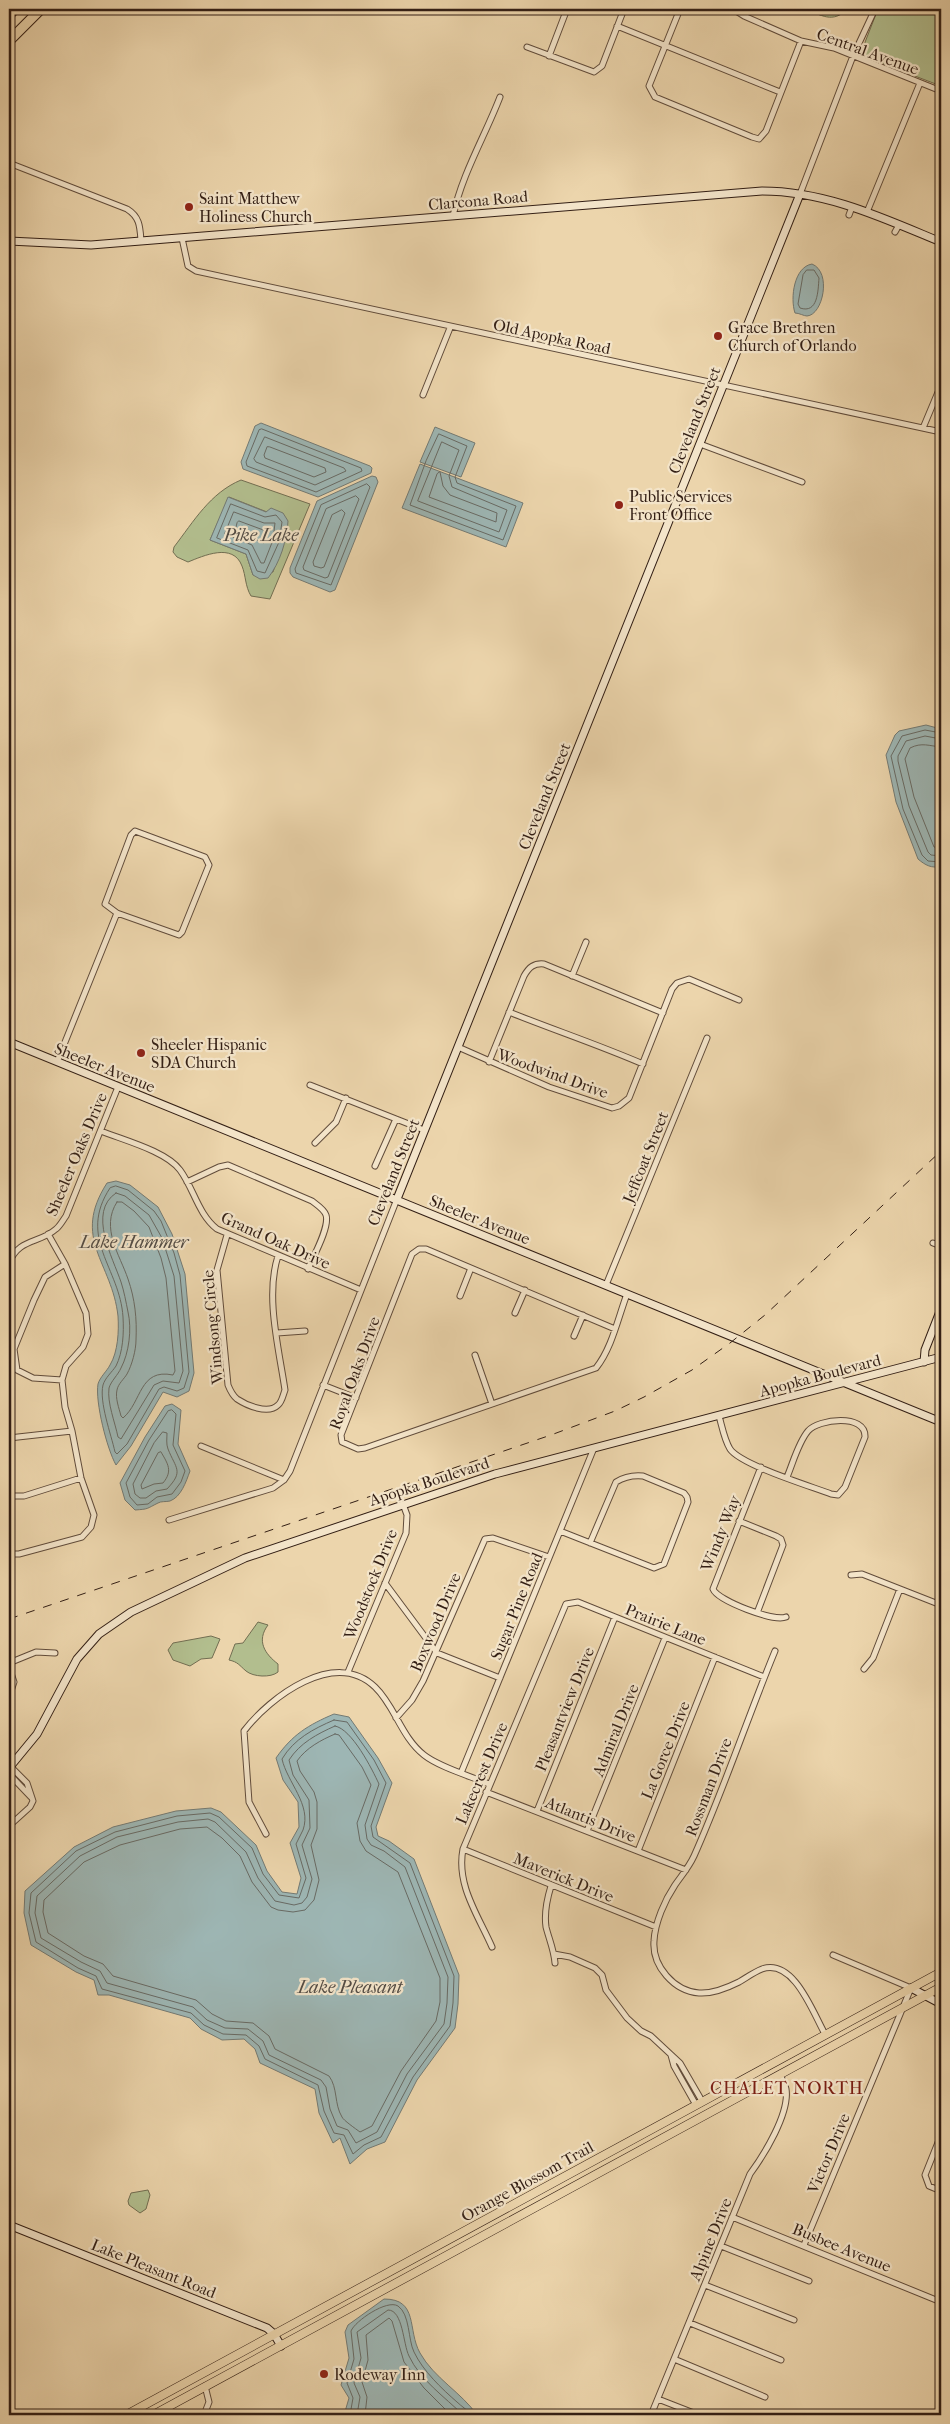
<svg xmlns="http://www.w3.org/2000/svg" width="950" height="2424" font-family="'IM FELL French Canon',serif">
  <rect width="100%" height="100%" fill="#ecd5ac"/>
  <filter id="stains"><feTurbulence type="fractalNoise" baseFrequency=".004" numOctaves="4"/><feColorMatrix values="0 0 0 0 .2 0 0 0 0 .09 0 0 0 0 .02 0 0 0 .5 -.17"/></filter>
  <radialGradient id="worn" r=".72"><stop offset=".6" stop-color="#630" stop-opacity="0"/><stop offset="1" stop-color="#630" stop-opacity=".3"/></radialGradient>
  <!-- green -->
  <path fill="#b2be8e" stroke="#726e52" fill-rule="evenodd" d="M804,9H848C832,24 822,15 804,9Z
    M878,9H941V86L860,55Z
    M241,480L310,504L270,599L251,596C245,586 246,576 242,566C233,542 203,556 188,562L177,557L173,552L174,547C194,521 210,493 241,480ZM229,497L267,512L287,530L273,572L253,575L246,554L210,540Z
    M258,1622L268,1625C256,1641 265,1654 278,1664V1672C271,1678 253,1677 246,1671C239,1665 238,1662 229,1660L235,1644L243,1643Z
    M211,1636L220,1639L212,1658L201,1659L190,1666L173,1660L168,1650L173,1643Z
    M148,2190L150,2195L146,2209L140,2213L129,2205L128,2201L131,2193Z"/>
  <!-- water -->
  <path fill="#9db6b4" stroke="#737a74" d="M812,264C832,272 823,315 807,316C804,316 799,313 795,313C790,298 794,267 812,264Z
    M261,423L370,466L372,468L371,473L318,497L243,469L241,462L255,426Z
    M435,427L475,443L461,477L420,462Z
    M420,464L523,503L506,547L402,508Z
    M372,476L376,477L378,482L335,590L330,592L293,577L290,573V568L317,501Z
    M228,497L266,512L271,508L283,513L288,521C287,540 280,563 268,578L260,579L253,575L246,554L210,540Z
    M926,725L941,729V866C932,869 925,865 918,859L896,802L886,755L895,735L899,731Z
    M116,1181L130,1185L158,1207L172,1234L185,1274L194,1373L189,1391L177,1397L163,1392L131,1446L116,1465C107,1449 95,1402 98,1384C100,1377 107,1371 110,1365C118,1352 119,1331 118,1316C112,1262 71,1239 107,1183Z
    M172,1404L181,1410L178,1444L190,1471C186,1482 181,1497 170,1501C166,1502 161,1501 158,1503C146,1509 149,1509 135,1510L125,1500L120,1483L145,1437L165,1406Z
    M334,1714L349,1717L378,1758L392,1783L376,1827L378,1836L389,1841L414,1859L459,1975L458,2004L455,2028L417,2080L385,2142L367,2149L350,2164L340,2138L333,2143L319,2113L315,2089L260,2063L255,2049L244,2039L222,2040L201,2029L190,2018L109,1995H98L94,1980L76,1972L31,1945L24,1913L25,1891L74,1847L113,1827L176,1811L211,1808L221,1812L256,1845L267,1871L282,1892L297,1894L301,1878L290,1843L299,1827L298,1802L283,1780L276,1758C292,1735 308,1725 334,1714Z
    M384,2299C419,2299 407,2330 420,2353C434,2378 462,2393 477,2415H344L349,2398L341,2385L349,2358L345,2332L348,2325Z"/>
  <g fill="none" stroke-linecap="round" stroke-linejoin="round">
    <!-- shore -->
    <path stroke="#686a64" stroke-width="1" d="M807,270H814L819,278C818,291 818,314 800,308L798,304L803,275Z
      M262,429L361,468L362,471L316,492L247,466L246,462L259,430Z
      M439,434L467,446L455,477L457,483L516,506L503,540L410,505L426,461Z
      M265,437L344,468L346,471L315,485L256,462L254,459Z
      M442,442L459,450L449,476L452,487L507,510L499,532L418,501Z
      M270,447L325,468L326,472L314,477L265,458L264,455L267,447Z
      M440,472L443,486L450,495L497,513L496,522L429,497L437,474Z
      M367,484L370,487L331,585L296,573L295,569L321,505Z
      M356,496L359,499L328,577L325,578L304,570L303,567L326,509Z
      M231,504L265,517L276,515L282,522L279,542L265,573L257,571L248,550L217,538Z
      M342,510L345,513L324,567L321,568L314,566L313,562L332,515Z
      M234,512L264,523H275L273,540L264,563H261L252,545L225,534Z
      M239,521L266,531L264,543L235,531L237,523Z
      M941,733L925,730L902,736L891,756L903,809L922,855L928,861L941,862
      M941,739L925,736L906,741L898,756V761L909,806L928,852L931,855L941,856
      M941,747C929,746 922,742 910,748L905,759L914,797L934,847L941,848
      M116,1186L128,1190L154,1211L161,1221L174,1253L180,1275L189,1372L184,1388L177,1391L164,1387L159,1389L127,1444L117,1454L115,1452C111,1434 99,1402 103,1385C105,1378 112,1372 116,1366C123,1352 124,1333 123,1317C120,1268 77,1238 110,1188Z
      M116,1193L125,1196L149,1215L162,1238L174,1276L183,1371L179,1383L163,1381L154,1385L121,1439L118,1437C115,1422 107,1403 109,1388C111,1381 118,1375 121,1368C129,1353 132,1329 128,1312C126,1302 124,1291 121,1282C113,1258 87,1212 116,1193Z
      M117,1202H122L134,1211L149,1227L161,1258L166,1278L175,1371L173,1375C139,1368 142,1402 123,1418L121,1416C119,1408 115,1398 117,1390C118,1384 124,1379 127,1374C132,1365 136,1350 136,1340C137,1319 135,1299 128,1279C120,1255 100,1228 117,1202Z
      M172,1410L176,1414L173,1445L185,1471L181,1482L172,1494L157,1497L148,1504L137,1505L130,1497L126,1483L149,1440L168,1411Z
      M163,1432L167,1433C167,1438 166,1444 168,1449C176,1469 184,1471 167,1489L156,1491L146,1498H140L135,1494L133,1484L154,1443Z
      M161,1452C168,1464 173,1471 163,1483L154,1484L142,1489L141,1485L158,1453Z
      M334,1720L347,1722L374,1760L386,1783L371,1826L373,1837L410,1863L454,1976L453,2003L450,2026L413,2077L381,2137L364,2145L353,2154L344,2135L334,2133L324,2111L318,2085L265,2059L259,2046L246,2035L223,2034L204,2025L191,2013L102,1989L96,1976L78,1968L36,1942L29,1913L31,1893L76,1851L115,1832L177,1816L210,1813L219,1817L252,1848L263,1874L279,1895L299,1898L306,1878L296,1844C298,1839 301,1835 303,1830C312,1805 287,1782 282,1759C294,1739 313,1729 334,1720Z
      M335,1726C352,1729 372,1769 379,1784L365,1825L367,1839L371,1845L384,1851L405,1867L448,1977L447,2003L444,2024L407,2074L377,2132L356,2143L348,2130L337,2126L330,2109L326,2087L321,2080L269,2055L263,2041L248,2029L225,2028L207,2020L193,2007L107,1983L100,1971L81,1962L41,1938L35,1913L37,1896L80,1856L117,1837L178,1822L208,1819L215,1822L246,1852L258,1878L275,1901L294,1905L302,1903L307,1897L312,1879L302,1845L310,1828L309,1800L293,1775L289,1760C300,1743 317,1734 335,1726Z
      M335,1734L339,1735L362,1767L371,1785L357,1823L360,1841L366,1851L398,1872L440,1978V2002L436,2021L401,2071L372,2126L360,2132C356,2129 343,2120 342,2117C334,2104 338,2088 329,2076L275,2049L269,2036L253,2023L226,2021L212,2014L196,2000L113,1976L103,1964L84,1956L48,1933L43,1912L44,1900L84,1862L120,1845L180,1829L207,1827L222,1838L240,1856L252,1882L271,1907L278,1910L293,1912L305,1910L314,1900L319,1880L311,1845L317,1829V1802L314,1792L300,1771L297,1761C306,1748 321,1740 335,1734Z
      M350,2415L353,2398L347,2383L354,2359L351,2331C355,2321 387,2299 398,2306C410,2314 408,2340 414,2352C423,2371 442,2389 457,2402C462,2407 467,2409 471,2415
      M357,2415L360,2397L354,2383L361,2358L357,2332L388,2310C403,2310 403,2344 409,2356C420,2380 445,2397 463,2415
      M365,2415L367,2397L362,2382L368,2360L366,2335L389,2318L392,2321L404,2362L424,2388L451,2415"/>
    <!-- street casing -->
    <g stroke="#614c3b" stroke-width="7">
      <path id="street" d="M680,9L649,86L655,97L752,137L759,139L766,131L801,41
        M733,9L744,16L801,41L834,48L941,91
        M617,26L780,92
        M527,47L594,72L602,66L624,9
        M549,56L567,9
        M9,163L127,209C140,217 140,227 141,241
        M800,194L853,56L875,9
        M867,212L920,83
        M849,215L852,207
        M453,216C462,174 485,136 500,97
        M895,232L899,225
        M182,238L188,266L196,271L941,432
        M423,395L450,328
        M923,428L941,385
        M700,444L802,482
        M135,831L205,857L209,865L182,932L179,935L117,913L105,904L131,835Z
        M572,976L586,942
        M509,1012C554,1030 599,1045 643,1064
        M458,1047L549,1087L612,1108L619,1106L629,1098L672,989L677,983L689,979L739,1000
        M57,1062L117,913
        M489,1062L524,976C529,967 534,963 544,964L663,1013
        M310,1085L424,1130
        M101,1131C123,1140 166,1151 180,1170C194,1189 198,1214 217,1229L361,1290
        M315,1143L336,1122L346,1098
        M375,1166L396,1119
        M187,1182L219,1167L228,1165L312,1201C317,1205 324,1209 326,1215C330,1227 313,1257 308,1269
        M227,1235L217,1270L228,1385C230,1390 232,1395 237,1399C246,1405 268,1415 278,1405C282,1402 283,1395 285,1390C279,1349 265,1296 278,1256
        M933,1243L941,1246
        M9,1263C19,1238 39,1244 56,1229C60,1226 63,1220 66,1216L118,1087
        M606,1285L707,1038
        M460,1296L471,1268
        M515,1313L525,1290
        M615,1329L426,1249H419L412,1254L341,1435L342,1442L358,1449L365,1448L596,1368C612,1348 618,1318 627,1294
        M277,1333L305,1331
        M574,1336L583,1315
        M475,1355L492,1404
        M62,1380L33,1378L17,1370L14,1349L34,1300L45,1277L65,1264
        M323,1385L356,1398
        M719,1416C722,1426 724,1439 730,1449C741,1465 810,1486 831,1494L838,1495L845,1487L865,1437C866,1413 818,1419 808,1431C798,1443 793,1463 787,1477
        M9,1438L72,1431
        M201,1446L284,1480
        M761,1467L713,1589C718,1601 774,1622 786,1617
        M9,1496H24L81,1478
        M169,1520L273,1488L284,1480L290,1471L397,1199
        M739,1521L776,1536L781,1539L783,1545L757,1613
        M560,1531L654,1568L664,1564L688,1502L687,1497L684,1493L643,1476C633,1475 624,1477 616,1482L590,1543
        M9,1554H19L82,1537L91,1527L94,1515L81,1478L72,1431L65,1407L62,1380L66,1366L83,1347L88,1334L86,1313L65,1264L48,1234
        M851,1575L862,1574L941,1605
        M385,1583L437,1653L500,1678
        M775,1651C747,1719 724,1789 694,1856C689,1867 682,1875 675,1885C665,1900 655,1922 654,1941C652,1966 674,1991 699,1993C712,1994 727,1988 739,1982C746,1978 754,1972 762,1969C794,1958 813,2013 825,2034
        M9,1663L36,1652L55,1653
        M9,1667L14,1682L9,1697
        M864,1669L873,1658L900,1589
        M348,1672L406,1533L407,1515L403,1504
        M396,1718L412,1700L423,1681L485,1539L493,1538L549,1557
        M461,1773L594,1448
        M9,1774L31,1797
        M486,1792L686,1870
        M537,1811L615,1617
        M9,1826L30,1807L33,1801L27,1783L9,1765
        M587,1831L665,1638
        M266,1834L249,1802L244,1731C270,1697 335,1648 375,1687C395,1706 401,1737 424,1755C439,1767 470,1776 489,1784
        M463,1849L656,1927
        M638,1851L715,1657
        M551,1886C547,1899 544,1913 546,1927C549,1939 554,1950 555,1963
        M492,1947C478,1915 456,1885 463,1849L566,1604L578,1602L764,1677
        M554,1954L570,1957L595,1968L602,1975L606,1990L627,2018L641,2031L651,2036L680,2063L702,2101
        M671,2055L674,2066L696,2105
        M941,2135L925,2175L929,2186L941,2191
        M732,2217L941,2302
        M804,2245L911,1988L833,1955
        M721,2246L809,2281
        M705,2285L794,2320
        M690,2323L781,2360
        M674,2359L765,2397
        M658,2399L699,2415
        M204,2415L209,2402L205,2386
        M651,2415L750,2174C764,2155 790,2113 786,2089C785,2084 782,2079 780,2075"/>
    </g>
    <!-- secondary casing -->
    <g stroke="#331f15" stroke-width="9">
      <path id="secondary" d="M9,241L91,245L762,191C826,191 883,218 941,242
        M9,1042L941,1422
        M397,1199L800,194
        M924,1362L925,1350L941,1309
        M9,1768L37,1734L77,1659L99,1634L131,1612L245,1558L495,1474L941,1357
        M911,1988L941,2004
        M9,2225L267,2328L274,2334L281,2346"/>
    </g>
    <!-- primary casing -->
    <g stroke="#331f15" stroke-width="9">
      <path id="primary" d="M126,2415L941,1972
        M153,2415L941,1987"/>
    </g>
    <!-- highway casing -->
    <g stroke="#331f15" stroke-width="11">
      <path id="highway" d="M9,15L15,9
        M9,41L41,9"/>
    </g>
    <!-- street -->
    <use href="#street" stroke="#f3e4c9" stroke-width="5"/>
    <!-- secondary -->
    <use href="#secondary" stroke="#f3e4c9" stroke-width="7"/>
    <!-- primary -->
    <use href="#primary" stroke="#ecd5ac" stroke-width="8"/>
    <!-- highway -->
    <use href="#highway" stroke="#ecd5ac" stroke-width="9"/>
    <!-- rail -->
    <path stroke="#331f15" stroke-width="1" stroke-dasharray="9 9" stroke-linecap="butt" d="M9,1619L551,1435L615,1411L644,1397L692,1370L730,1343L765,1315L941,1151"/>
  </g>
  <!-- markers -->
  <g fill="#8f2418" stroke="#f3e4c9" stroke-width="2">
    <circle cx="189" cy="207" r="5"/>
    <circle cx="718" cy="336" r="5"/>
    <circle cx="619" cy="505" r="5"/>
    <circle cx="141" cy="1053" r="5"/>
    <circle cx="324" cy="2374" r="5"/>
  </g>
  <g text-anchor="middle" stroke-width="4.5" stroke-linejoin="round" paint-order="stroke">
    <!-- street labels -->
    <g font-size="16" fill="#331f15" stroke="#f3e4c9">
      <text transform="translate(868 51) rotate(20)" y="6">Central Avenue</text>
      <text transform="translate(478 200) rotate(-5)" y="6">Clarcona Road</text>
      <text transform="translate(552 336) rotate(12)" y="6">Old Apopka Road</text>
      <text transform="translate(694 420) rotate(-68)" y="6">Cleveland Street</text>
      <text transform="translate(544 796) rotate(-68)" y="6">Cleveland Street</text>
      <text transform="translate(105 1067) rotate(22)" y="6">Sheeler Avenue</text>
      <text transform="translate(553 1073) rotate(20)" y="6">Woodwind Drive</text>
      <text transform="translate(76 1154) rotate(-67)" y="6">Sheeler Oaks Drive</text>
      <text transform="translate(645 1157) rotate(-68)" y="6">Jeffcoat Street</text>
      <text transform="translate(393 1172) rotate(-68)" y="6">Cleveland Street</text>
      <text transform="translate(480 1219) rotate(22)" y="6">Sheeler Avenue</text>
      <text transform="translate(276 1240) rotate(24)" y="6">Grand Oak Drive</text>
      <text transform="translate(212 1327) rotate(-95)" y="6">Windsong Circle</text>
      <text transform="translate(354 1373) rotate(-70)" y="6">Royal Oaks Drive</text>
      <text transform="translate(820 1375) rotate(-15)" y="6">Apopka Boulevard</text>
      <text transform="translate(429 1481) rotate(-18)" y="6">Apopka Boulevard</text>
      <text transform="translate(720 1533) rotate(-68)" y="6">Windy Way</text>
      <text transform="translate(370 1584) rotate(-68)" y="6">Woodstock Drive</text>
      <text transform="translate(516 1606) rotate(-68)" y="6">Sugar Pine Road</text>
      <text transform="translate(435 1622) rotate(-67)" y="6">Boxwood Drive</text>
      <text transform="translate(666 1624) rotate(22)" y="6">Prairie Lane</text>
      <text transform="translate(564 1709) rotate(-68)" y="6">Pleasantview Drive</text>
      <text transform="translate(615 1730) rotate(-68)" y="6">Admiral Drive</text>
      <text transform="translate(665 1750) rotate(-68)" y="6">La Gorce Drive</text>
      <text transform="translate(481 1773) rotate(-67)" y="6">Lakecrest Drive</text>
      <text transform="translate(708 1787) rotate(-69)" y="6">Rossman Drive</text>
      <text transform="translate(591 1819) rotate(22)" y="6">Atlantis Drive</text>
      <text transform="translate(564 1877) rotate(22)" y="6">Maverick Drive</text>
      <text transform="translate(828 2153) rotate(-67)" y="6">Victor Drive</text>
      <text transform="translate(527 2181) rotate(-29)" y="6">Orange Blossom Trail</text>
      <text transform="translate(710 2239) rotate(-68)" y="6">Alpine Drive</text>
      <text transform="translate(842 2247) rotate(22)" y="6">Busbee Avenue</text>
      <text transform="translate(154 2268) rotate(22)" y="6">Lake Pleasant Road</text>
    </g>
    <!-- poi labels -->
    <g font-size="16" fill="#331f15" stroke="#f3e4c9" text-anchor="start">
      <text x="199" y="204">Saint Matthew<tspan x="199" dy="18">Holiness Church</tspan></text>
      <text x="728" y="333">Grace Brethren<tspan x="728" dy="18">Church of Orlando</tspan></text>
      <text x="629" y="502">Public Services<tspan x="629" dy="18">Front Office</tspan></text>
      <text x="151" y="1050">Sheeler Hispanic<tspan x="151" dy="18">SDA Church</tspan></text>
      <text x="334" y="2380">Rodeway Inn</text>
    </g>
    <!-- water labels -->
    <g font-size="18" font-style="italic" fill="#534c45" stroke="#f3e4c9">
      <text x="261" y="541">Pike Lake</text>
      <text x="134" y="1248">Lake Hammer</text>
      <text x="350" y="1993">Lake Pleasant</text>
    </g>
    <!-- neighbourhood labels -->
    <g font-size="18" letter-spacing="1" fill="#7a1f14" stroke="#f3e4c9">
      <text x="787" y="2094">CHALET NORTH</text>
    </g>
  </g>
  <!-- margin -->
  <rect width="950" height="2424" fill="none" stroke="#ecd5ac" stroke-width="30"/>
  <rect x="10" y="10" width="930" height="2404" fill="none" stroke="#331f15" stroke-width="2.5"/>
  <rect x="15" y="15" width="920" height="2394" fill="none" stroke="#331f15"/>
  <rect width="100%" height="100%" filter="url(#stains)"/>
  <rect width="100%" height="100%" fill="url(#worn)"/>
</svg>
